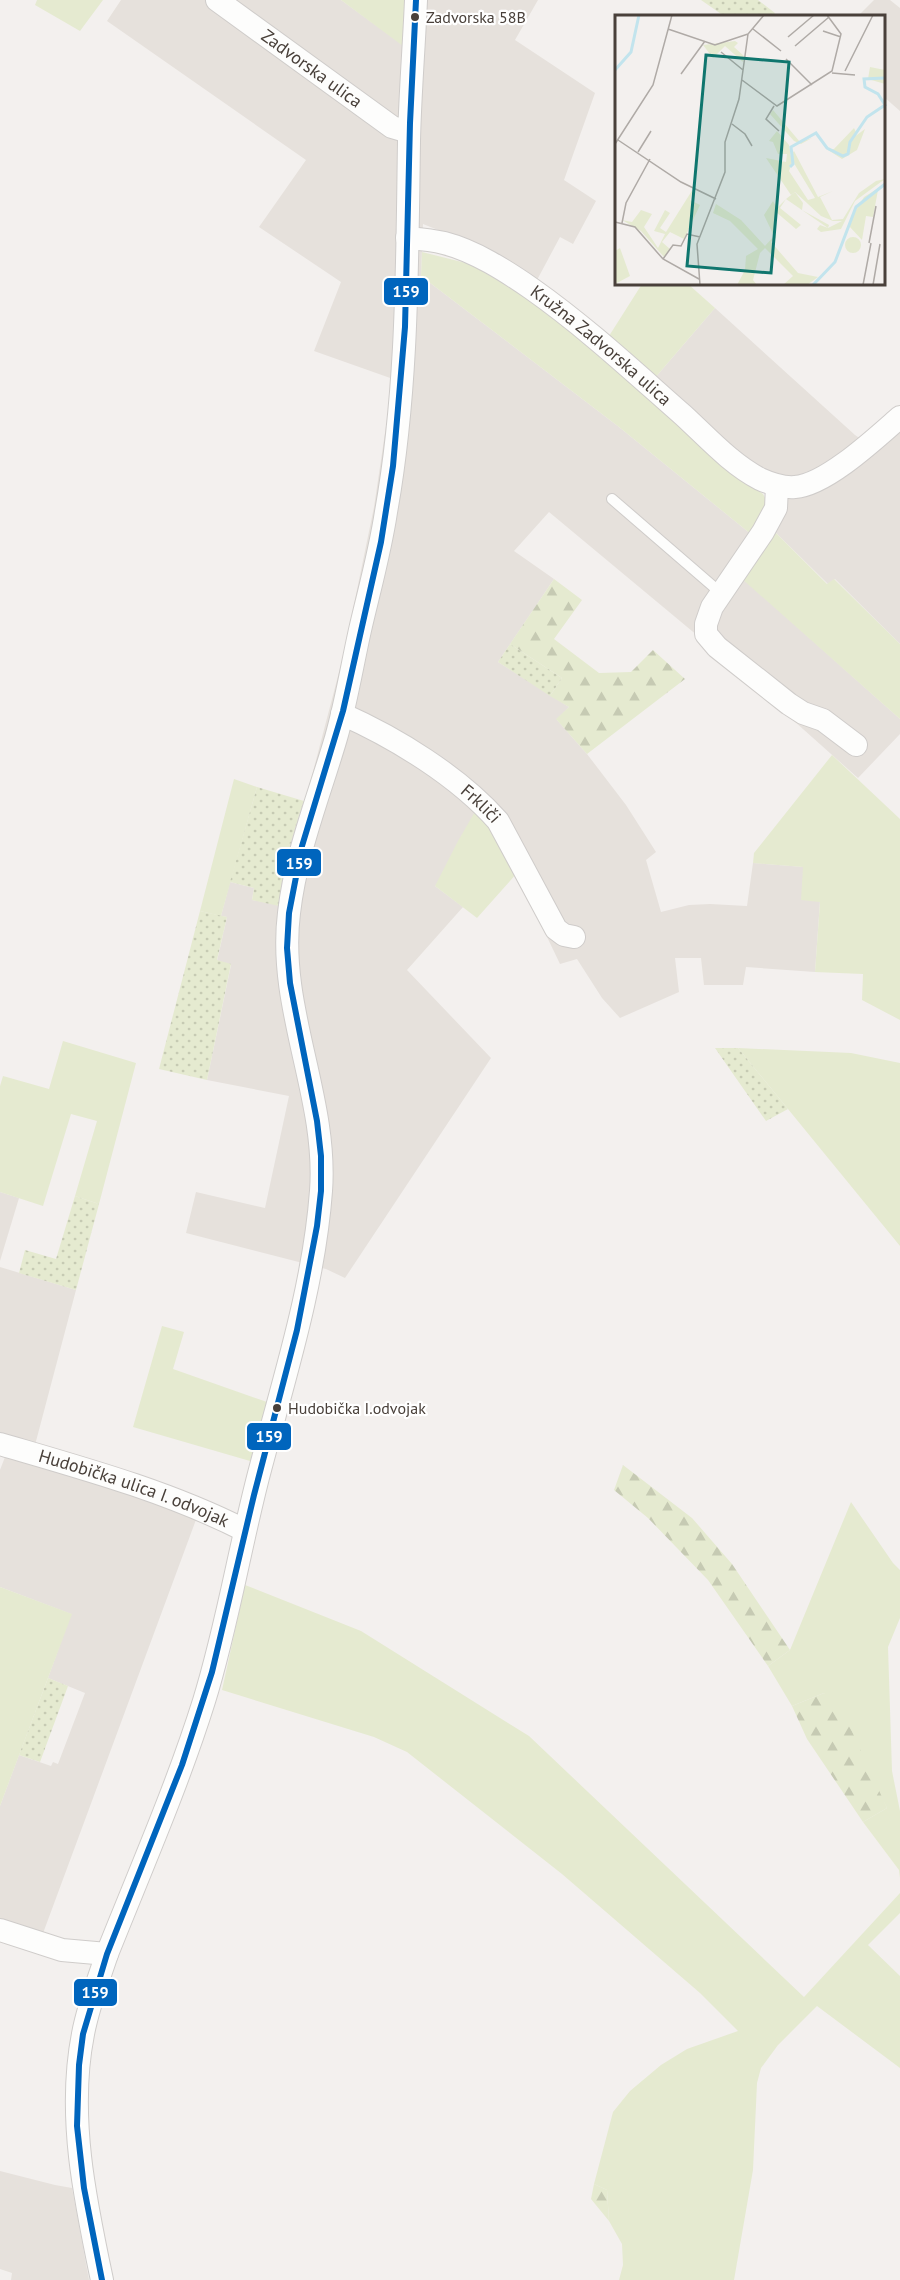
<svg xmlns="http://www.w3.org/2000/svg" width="900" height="2280" font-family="'PT Sans',sans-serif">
  <defs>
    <pattern id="forest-firs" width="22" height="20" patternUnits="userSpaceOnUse" patternTransform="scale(1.5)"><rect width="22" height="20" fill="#e5ead0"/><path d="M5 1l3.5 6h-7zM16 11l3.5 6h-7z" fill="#c6cab3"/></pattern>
    <pattern id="garden-dots" width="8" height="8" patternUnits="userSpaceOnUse" patternTransform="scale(1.5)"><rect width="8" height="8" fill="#e5ead0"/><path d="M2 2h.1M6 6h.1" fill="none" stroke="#c6cab3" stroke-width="1.8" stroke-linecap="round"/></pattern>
  </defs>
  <rect width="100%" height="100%" fill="#f3f0ee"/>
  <!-- residential -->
  <path fill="#e6e1dc" d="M121,0H341L403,45L406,0H538L515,40L595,93L564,180L596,201L573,244L560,237L537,280L478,246L423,224L421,276L619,427L752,535L729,566L900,719V734L858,778L704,641L549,512L514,551L554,579L498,662L569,707L557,720L587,754L626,805L656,852L646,860L661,912L689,905L710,904L747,906L753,863L804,867L820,901L815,972L746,967L743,985H704L701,958H675L679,992L620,1018L602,998L577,959L560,964L501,841L435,886L463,907L407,970L491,1058L345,1278L326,1269L186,1233L196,1192L265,1208L289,1096L207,1080L231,965L217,961L227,917L221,916L230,882L254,888L252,900L279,905L282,874L291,838L309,787L344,653L374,507L393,379L314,351L341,282L259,227L306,160L107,21Z
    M874,0H890L900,8V111L884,97V16H858Z
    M715,308L855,435L874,448L900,426V644L835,579L828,584L773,530L774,475L743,456L654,379Z
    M0,1192L19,1198L0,1261Z
    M0,1267L76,1290L35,1445L113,1486L197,1517L42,1936L0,1921V1806L19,1755L51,1766L53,1762L58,1764L85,1693L48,1678L71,1614L0,1587V1470L5,1457L0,1455Z
    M0,2171L55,2185L72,2188L89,2280H11L12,2273L0,2269Z"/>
  <!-- grass -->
  <path fill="#e5ead0" d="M37,0H103L80,31L35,5Z
    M341,0H406L403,46Z
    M422,252L470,264L533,301L606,358L730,471L763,494L768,503L752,535L619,427L421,276Z
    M642,284H688L715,308L654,379L609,336Z
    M773,530L827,584L834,579L900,644V719L741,578Z
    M832,755L900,819V1020L862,1000L863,974L815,972L820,902L801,900L803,867L753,863L754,853Z
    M234,779L257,787L221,916L200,911Z
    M476,810L489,823L517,873L477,918L435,886L458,841Z
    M63,1041L136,1063L99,1204L75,1196L97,1121L71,1114L43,1206L0,1192V1086L3,1076L49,1089Z
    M738,1048L851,1053L900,1063V1246Z
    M162,1326L184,1332L173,1369L267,1402L250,1461L133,1427Z
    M851,1502L893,1563L900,1570V1618L888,1647L892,1771L900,1811V1878L899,1870L863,1822L887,1808L824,1693L792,1706L768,1666L790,1650Z
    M245,1585L361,1631L529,1736L804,1997L900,1893V1913L868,1945L900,1976V2068L817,2006L778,2045L761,2068L757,2083L753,2170L734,2280H619L623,2265L622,2244L609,2221L607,2190L594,2184L613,2112L630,2091L661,2065L687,2049L738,2031L700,1993L562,1874L407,1752L374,1737L222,1690Z
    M0,1587L72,1614L0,1806Z"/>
  <!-- forest -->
  <path fill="url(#forest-firs)" d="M554,579L582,600L554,639L599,673L631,672L653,650L685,679L587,754L556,719L569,707L550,696L562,678L510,644Z
    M623,1465L692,1518L732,1564L790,1650L768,1666L708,1580L648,1518L614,1490Z
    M824,1693L840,1705L887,1808L863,1822L807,1739L792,1706Z
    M594,2184L607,2190L609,2221L591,2199Z"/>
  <!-- garden -->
  <path fill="url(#garden-dots)" d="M701,0H758L775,13L773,16H724Z
    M510,644L562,678L550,696L498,662Z
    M257,787L304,801C292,836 282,869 279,906L252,900L254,888L230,882Z
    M200,911L227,917L217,960L231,964L207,1080L159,1069Z
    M715,1048H738L788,1109L766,1121Z
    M75,1196L99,1204L76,1290L19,1273L25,1250L56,1259Z
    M48,1678L68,1686L40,1762L19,1755Z"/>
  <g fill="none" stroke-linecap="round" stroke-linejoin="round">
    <!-- lane casing -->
    <g stroke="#cfccca" stroke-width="12">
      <path id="lane" d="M612,499L722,594"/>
    </g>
    <!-- street casing -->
    <g stroke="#cfccca" stroke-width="24">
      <g id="street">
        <path id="s1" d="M217,0L392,127L409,132"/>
        <path id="s2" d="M407,238C419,239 432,240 444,243C475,251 506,271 532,289C586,327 634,372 683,415C707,437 731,464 760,479C771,484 783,488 795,487C826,485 876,438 900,417"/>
        <path d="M777,486L776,508L763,532L712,607L706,624V634L717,647L789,704L803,713L823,720L856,745"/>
        <path id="s3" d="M342,714C396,738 458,776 498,821L556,929L564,935L574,937"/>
        <path id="s4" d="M0,1444C82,1468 167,1491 244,1530"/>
        <path d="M0,1930L62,1950L107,1954"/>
        <path d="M102,2280C85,2200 67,2115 83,2034C88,2007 98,1981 107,1954C140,1871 177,1787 204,1701C228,1624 240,1544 261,1466C285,1375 314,1285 321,1191C328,1097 277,1008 289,913C296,852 319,796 336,738C346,703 352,666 360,630C369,591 380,552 386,512C408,389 407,265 409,141C410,94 414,47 416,0"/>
      </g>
    </g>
    <!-- lane -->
    <use href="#lane" stroke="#fdfdfc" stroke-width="10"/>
    <!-- street -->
    <use href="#street" stroke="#fdfdfc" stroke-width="22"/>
    <!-- bus-1 casing -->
    <g stroke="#fff" stroke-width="10">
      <path id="bus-1" d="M102,2280L84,2188L77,2126L79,2065L83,2034L107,1954L182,1765L212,1672L254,1495L297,1330L317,1226L321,1191V1156L317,1121L290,983L287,948L289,913L302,846L343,711L381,542L393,466L405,327L410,123L416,0"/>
    </g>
    <!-- bus-1 -->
    <use href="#bus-1" stroke="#0065bd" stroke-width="6"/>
  </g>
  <!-- markers -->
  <g fill="#49403a" stroke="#fff" stroke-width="2">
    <circle cx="415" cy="17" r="5"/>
    <circle cx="277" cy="1408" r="5"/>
  </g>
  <g text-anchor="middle" stroke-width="4.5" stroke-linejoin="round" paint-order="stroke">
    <!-- bus labels -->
    <g font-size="16" fill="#49403a" stroke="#fff" text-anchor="start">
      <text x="426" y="23">Zadvorska 58B</text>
      <text x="288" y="1414">Hudobička I.odvojak</text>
    </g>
    <!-- street labels -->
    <g font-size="18" fill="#49403a" stroke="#fff">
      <text dy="6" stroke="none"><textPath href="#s1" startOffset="117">Zadvorska ulica</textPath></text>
      <text dy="6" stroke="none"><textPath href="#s2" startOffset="226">Kružna Zadvorska ulica</textPath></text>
      <text dy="6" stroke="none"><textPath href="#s3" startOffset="166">Frkliči</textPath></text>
      <text dy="6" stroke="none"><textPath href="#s4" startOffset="141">Hudobička ulica I. odvojak</textPath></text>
    </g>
  </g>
  <!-- overview -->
  <g transform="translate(615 15)">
    <rect width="270" height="270" fill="#f3f0ee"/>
    <path d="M120,26L123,28L119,32L129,41L128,47L110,31L98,43L88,30ZM255,52L270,55V63H257L270,64V69L253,64ZM158,95L185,127L197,123L186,129L179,126L155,99ZM239,113L241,117L235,125L250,114L242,135L227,144L213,135L219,134ZM162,116L174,130L177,148L174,156L193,185L200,183L180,150L176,140L179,136L203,182L218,176L205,182L217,205L228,204L244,178L261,166L270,164L240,186L226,214L206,217L202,214L205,210L213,213L227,206H218L206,201L180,177L176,180L151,143L171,147L172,139H163L158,127L154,126ZM270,169L263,175L258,202L251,201L247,225L234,211L238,200L249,182ZM78,174L75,185L85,190L69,224L55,217L47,227L55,234L49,242L26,216L7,205L17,207L26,195L37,199L29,212L43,233L50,219L39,216L50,195L55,198L45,213L51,217ZM171,184L165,193L186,210L181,214L161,197V223L156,227L183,258L203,262L192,270H168L178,261L150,233L145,238L138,265L142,270H122L130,255L131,241L143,234L115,206L98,198L101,189L126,205L150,231L159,221L149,200L158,186L162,193ZM230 230a8 8 0 1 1 16 0a8 8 0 1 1-16 0ZM5,233L15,261L0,269V236Z" fill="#e5ead0"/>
    <path d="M180,177L188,188L187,195L214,210L213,213L171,184Z" fill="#e5ead0"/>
    <path fill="none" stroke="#c2e4ed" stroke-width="3" d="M0,55L16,37L24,0M175,152L178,149L176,132L201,118L212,133L228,141L233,139L235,127L252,102L270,90L263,79L250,72L249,64L270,63M198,270L220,247L241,192L270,169"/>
    <path fill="none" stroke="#afaaa6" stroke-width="1.5" d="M53,14L100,30L133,19M138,14L166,36M208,16L226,22M173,22L199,0M180,31L214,2M106,37L128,55M171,44L197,70M230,56L258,0M217,58L240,60M66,59L90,26M127,65L162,91L217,56L226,19L212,0M159,91L151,104L164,116M117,109L130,119L137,131M3,125L66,167L101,184M0,129L38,70L57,0M23,137L36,116M0,207L20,212L48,244L84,264M7,208L11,188L35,144M254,228L261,191M48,244L58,230L66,231L72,219L85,222M85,270L82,229L110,157V127L124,84L133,19L149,0M248,270L256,228M258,270L265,229"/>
    <path fill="#0f766e" fill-opacity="0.15" stroke="#0f766e" stroke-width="3" d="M91,40L174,47L156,258L72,251Z"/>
    <rect width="270" height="270" fill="none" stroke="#49403a" stroke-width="3"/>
  </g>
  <g stroke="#fff" stroke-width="2">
    <rect x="383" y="277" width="46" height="29" rx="6" fill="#0065bd"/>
    <rect x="276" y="848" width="46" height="29" rx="6" fill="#0065bd"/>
    <rect x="246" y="1422" width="46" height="29" rx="6" fill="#0065bd"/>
    <rect x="73" y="1978" width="45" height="29" rx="6" fill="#0065bd"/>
  </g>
  <g font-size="16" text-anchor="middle" font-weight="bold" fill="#fff">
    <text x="406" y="297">159</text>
    <text x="299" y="869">159</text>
    <text x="269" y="1442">159</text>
    <text x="95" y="1998">159</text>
  </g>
</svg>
